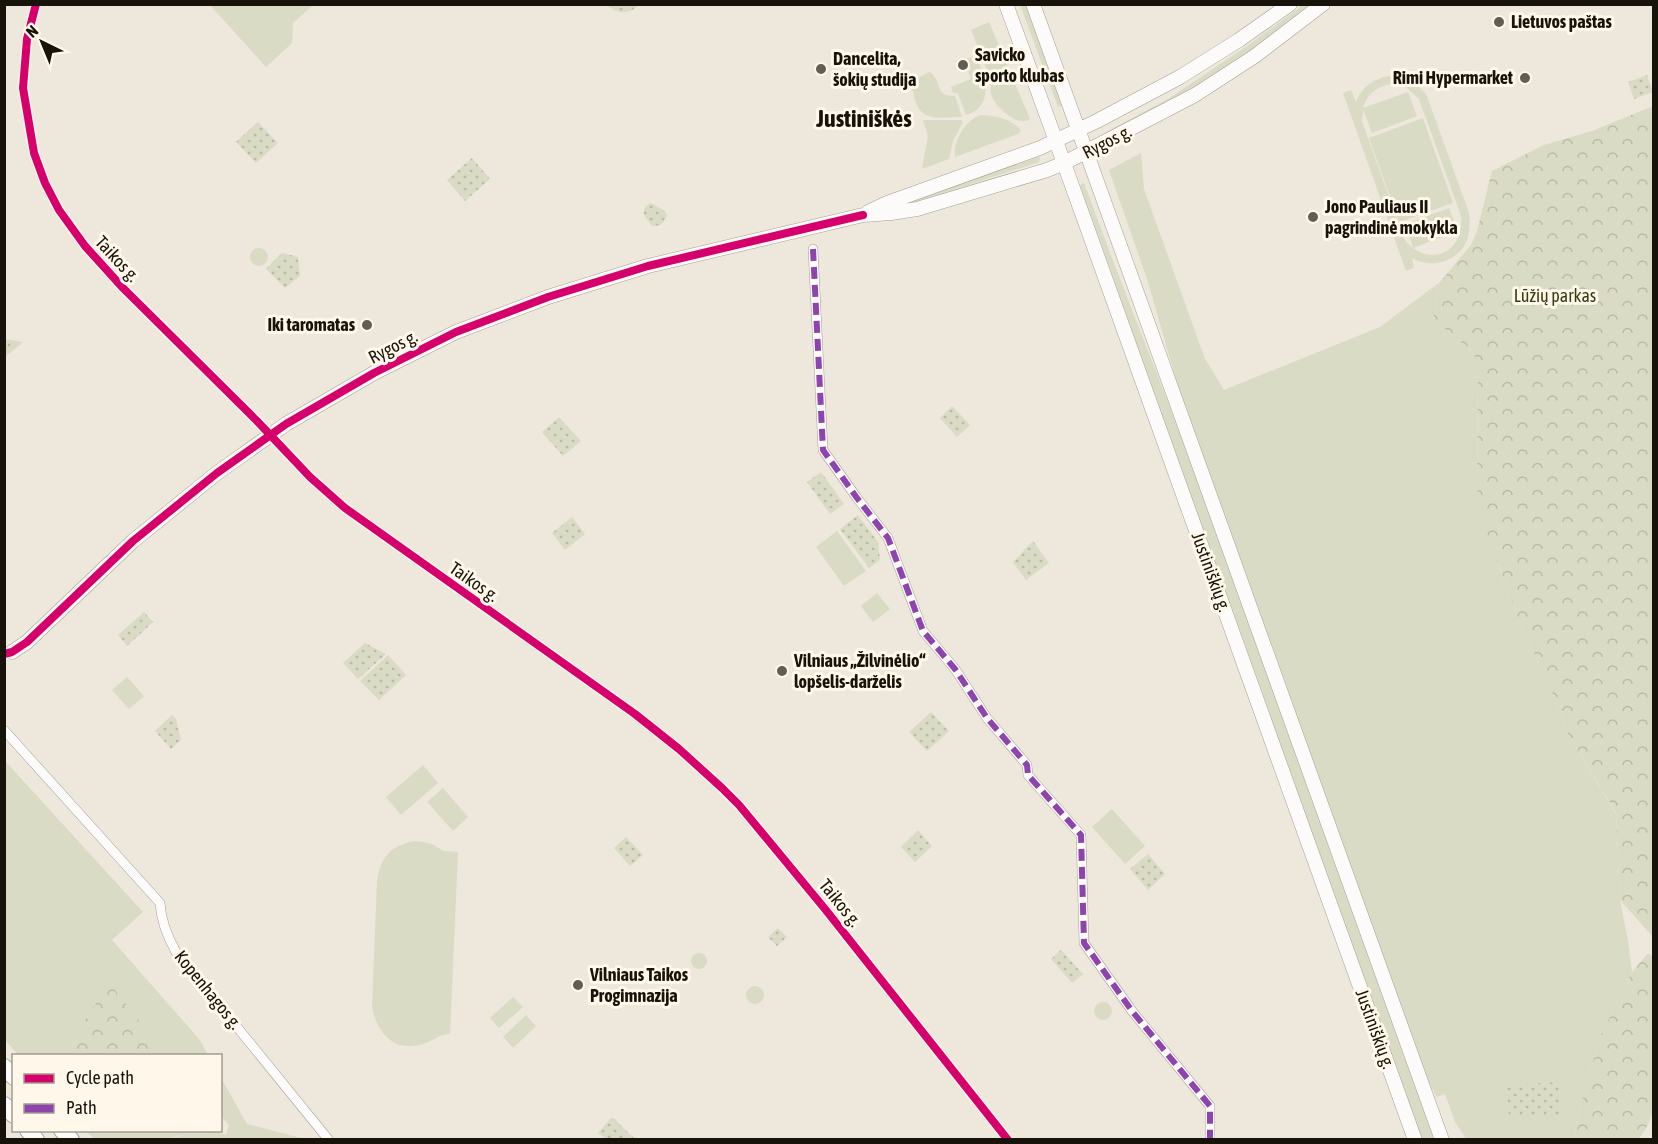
<svg xmlns="http://www.w3.org/2000/svg" width="1658" height="1144" font-family="'Asap Condensed',sans-serif">
  <defs>
    <pattern id="forest-crowns" width="20" height="18" patternUnits="userSpaceOnUse" patternTransform="scale(1.5)"><rect width="20" height="18" fill="#dadbc4"/><path d="M2 6a3 3 0 1 1 6 0M12 15a3 3 0 1 1 6 0" fill="none" stroke="#babba7"/></pattern>
    <pattern id="park-dots" width="8" height="8" patternUnits="userSpaceOnUse" patternTransform="scale(1.5)"><rect width="8" height="8" fill="#dadbc4"/><path d="M2 2h.1M6 6h.1" fill="none" stroke="#babba7" stroke-width="1.8" stroke-linecap="round"/></pattern>
  </defs>
  <rect width="100%" height="100%" fill="#ede7dc"/>
  <!-- green -->
  <path fill="#dadbc4" fill-rule="evenodd" d="M210,5H313L293,23L292,43L266,67Z
    M1020,5H1026L1063,105L1058,107Z
    M1303,5H1313L1242,57L1196,87L1108,134L1106,132L1168,99L1250,44Z
    M989,22L1030,119C1018,128 994,106 991,94C990,91 991,87 991,84C988,68 977,46 971,30Z
    M974,56L975,60L977,59C986,78 994,107 966,115L958,93H953L951,87L971,79L968,71L971,70L967,59Z
    M909,72L913,73L917,78L930,72C943,82 933,96 955,96L962,117C950,117 928,121 920,110C915,104 914,94 912,87L906,85L903,79L904,76Z
    M1389,76C1407,76 1417,82 1427,96L1469,213C1470,221 1470,229 1468,237C1461,261 1432,270 1412,258L1414,268L1406,271L1343,93L1351,90L1356,102C1363,86 1372,80 1389,76ZM1391,84L1406,87L1419,99L1461,216C1465,254 1427,269 1404,239L1362,121L1363,109L1372,133L1417,116L1408,92L1363,108C1367,94 1376,87 1391,84Z
    M980,115C994,115 1013,119 1021,131L1018,134L955,157C953,141 965,121 980,115Z
    M1423,118L1453,203L1399,222L1369,138Z
    M923,120H961L963,122L953,141L949,159L922,169L928,136Z
    M1141,153L1144,189L1205,359L1224,390L1380,327L1440,282L1433,319L1473,352L1478,366L1477,487L1498,564L1520,624L1550,687L1568,734L1616,814L1620,900L1628,941L1632,972L1600,1037L1577,1118L1574,1139H1466L1455,1122L1445,1094L1437,1097L1427,1080L1177,383L1148,282L1109,170Z
    M1038,157L1040,158L1039,162L888,211L880,209Z
    M1084,183C1119,279 1157,373 1193,467L1434,1139H1421L1080,185Z
    M1449,208L1458,231L1413,248L1405,224Z
    M250 257a9 9 0 1 1 18 0a9 9 0 1 1-18 0Z
    M837,531L866,571L844,586L816,547Z
    M877,593L890,609L873,622L861,606Z
    M127,677L144,696L129,709L112,690Z
    M5,761L143,912L112,940L200,1040L208,1055H166L110,986L74,1037L70,1055H18L5,1040Z
    M423,765L438,783L401,815L386,797Z
    M443,788L468,817L453,831L427,802Z
    M1112,809L1145,846L1125,864L1092,827Z
    M414,841L424,842L434,845L443,851L458,852L450,1034C439,1034 433,1041 423,1044C394,1053 377,1033 372,1007L377,881C381,857 390,846 414,841Z
    M691 961a8 8 0 1 1 16 0a8 8 0 1 1-16 0Z
    M746 995a9 9 0 1 1 18 0a9 9 0 1 1-18 0Z
    M513,997L523,1007L499,1028L490,1018Z
    M1094 1011a9 9 0 1 1 18 0a9 9 0 1 1-18 0Z
    M526,1015L536,1026L513,1048L503,1037Z
    M221,1078L247,1124L305,1139L166,1140C187,1134 205,1126 226,1135L229,1125L221,1116Z
    M86,1131H130L139,1139H94Z"/>
  <!-- forest -->
  <path fill="url(#forest-crowns)" d="M1653,106V937L1620,900L1616,813L1568,734L1550,687L1520,624L1483,522L1477,487L1478,366L1473,352L1433,319L1440,282L1471,245L1477,231L1492,171L1544,145L1592,131Z
    M1648,953L1654,957V1110L1648,1125L1639,1139H1574L1577,1118L1600,1037L1632,972Z
    M110,986L115,990L166,1055H70L74,1037L105,990Z
    M130,1131H198L166,1139H139Z"/>
  <!-- park -->
  <path fill="url(#park-dots)" d="M607,5V4L638,5C629,15 616,14 607,5Z
    M1647,75L1653,92L1634,99L1628,82Z
    M258,122L278,143L256,163L236,142Z
    M472,158L490,179L465,201L447,180Z
    M651,203L664,210L667,215C664,223 661,226 652,226L644,215C644,208 645,206 651,203Z
    M282,253L298,257L300,276L285,288L266,269Z
    M4,339L23,342L5,357H4Z
    M952,406L970,425L957,437L940,418Z
    M559,417L581,441L563,456L542,432Z
    M821,472L844,504L830,514L807,482Z
    M858,515L878,542L880,560L869,568L840,529Z
    M572,517L585,534L565,550L552,533Z
    M1033,541L1049,563L1026,580L1013,562Z
    M144,612L153,622L127,646L118,635Z
    M365,643L386,654L358,679L343,663Z
    M388,655L406,675L379,700L360,681Z
    M931,712L949,731L927,751L909,732Z
    M172,715L176,719L181,740L171,749L155,731Z
    M918,830L932,846L915,862L901,847Z
    M626,837L643,855L630,866L614,848Z
    M1148,854L1165,874L1148,890L1130,869Z
    M778,928L787,937L777,946L768,937Z
    M1061,950L1083,974L1072,983L1051,959Z
    M1558,1082L1560,1115L1509,1118L1507,1085Z
    M612,1117L635,1139H606L598,1133Z"/>
  <g fill="none" stroke-linecap="round" stroke-linejoin="round">
    <!-- street casing -->
    <g stroke="#a5a097" stroke-width="10">
      <path id="street" d="M36,4L27,39L23,88L34,153L45,183L59,210L85,246L123,288L257,421L310,477L345,508L635,714L679,749L722,788L739,805L825,909L1008,1140
        M813,249L823,450L857,498L888,538L923,631L955,669L987,718L1027,765L1028,775L1081,835L1084,943L1132,1011L1210,1106V1140
        M4,730L160,903C161,921 167,936 176,952L328,1139"/>
    </g>
    <!-- secondary casing -->
    <g stroke="#a5a097" stroke-width="15">
      <path id="secondary" d="M1006,4L1056,141L1415,1140
        M1033,4L1442,1140
        M868,212L887,203L1040,148L1097,121L1180,77L1239,40L1290,4
        M12,652L27,642L133,541L217,473L286,424L374,373L456,332L548,297L648,266L863,215L891,213L917,209L1047,170L1064,163L1195,95L1255,56L1323,4"/>
    </g>
    <!-- highway casing -->
    <g stroke="#a5a097" stroke-width="18">
      <path id="highway" d="M4,1067L14,1077
        M4,1105L14,1115
        M28,1130L36,1140
        M62,1130L71,1140"/>
    </g>
    <!-- street -->
    <use href="#street" stroke="#fcfbfa" stroke-width="9"/>
    <!-- secondary -->
    <use href="#secondary" stroke="#fcfbfa" stroke-width="14"/>
    <!-- highway -->
    <use href="#highway" stroke="#fcfbfa" stroke-width="16"/>
    <!-- quiet -->
    <path stroke="#8e44ad" stroke-width="6" stroke-dasharray="12 6" stroke-linecap="butt" d="M813,249L823,450L857,498L888,538L923,631L955,669L987,718L1027,765L1028,775L1081,835L1084,943L1132,1011L1210,1106V1140"/>
    <!-- cycleway casing -->
    <g stroke="#fff8ea" stroke-width="11">
      <path id="cycleway" d="M36,4L27,39L23,88L34,153L45,183L59,210L85,246L123,288L257,421L310,477L345,508L635,714L679,749L722,788L739,805L825,909L1008,1140
        M4,654L12,652L27,642L133,541L217,473L286,424L374,373L456,332L548,297L648,266L863,215"/>
    </g>
    <!-- cycleway -->
    <use href="#cycleway" stroke="#d6006c" stroke-width="8"/>
  </g>
  <!-- markers -->
  <g fill="#625d54" stroke="#fff8ea" stroke-width="2">
    <circle cx="1499" cy="22" r="6"/>
    <circle cx="963" cy="65" r="6"/>
    <circle cx="821" cy="69" r="6"/>
    <circle cx="1525" cy="78" r="6"/>
    <circle cx="1313" cy="217" r="6"/>
    <circle cx="367" cy="325" r="6"/>
    <circle cx="782" cy="671" r="6"/>
    <circle cx="578" cy="985" r="6"/>
  </g>
  <g text-anchor="middle" stroke-width="6" stroke-linejoin="round" paint-order="stroke">
    <!-- poi labels -->
    <g font-size="18" font-weight="bold" fill="#17130b" stroke="#fff8ea" text-anchor="start">
      <text x="1511" y="28">Lietuvos paštas</text>
      <text x="975" y="61">Savicko<tspan x="975" dy="21">sporto klubas</tspan></text>
      <text x="833" y="65">Dancelita,<tspan x="833" dy="21">šokių studija</tspan></text>
      <text x="1513" y="84" text-anchor="end">Rimi Hypermarket</text>
      <text x="1325" y="213">Jono Pauliaus II<tspan x="1325" dy="21">pagrindinė mokykla</tspan></text>
      <text x="355" y="331" text-anchor="end">Iki taromatas</text>
      <text x="794" y="667">Vilniaus „Žilvinėlio“<tspan x="794" dy="21">lopšelis-darželis</tspan></text>
      <text x="590" y="981">Vilniaus Taikos<tspan x="590" dy="21">Progimnazija</tspan></text>
    </g>
    <!-- street labels -->
    <g font-size="18" fill="#17130b" stroke="#fff8ea">
      <text transform="translate(1107 142) rotate(-27)" y="6">Rygos g.</text>
      <text transform="translate(117 259) rotate(47)" y="6">Taikos g.</text>
      <text transform="translate(393 347) rotate(-27)" y="6">Rygos g.</text>
      <text transform="translate(1211 572) rotate(70)" y="6">Justiniškių g.</text>
      <text transform="translate(474 582) rotate(35)" y="6">Taikos g.</text>
      <text transform="translate(840 903) rotate(51)" y="6">Taikos g.</text>
      <text transform="translate(208 990) rotate(51)" y="6">Kopenhagos g.</text>
      <text transform="translate(1375 1029) rotate(70)" y="6">Justiniškių g.</text>
    </g>
    <!-- park labels -->
    <g font-size="18" fill="#363e10" stroke="#fff8ea">
      <text x="1555" y="302">Lūžių parkas</text>
    </g>
    <!-- district labels -->
    <g font-size="24" font-weight="bold" fill="#17130b" stroke="#fff8ea">
      <text x="864" y="127">Justiniškės</text>
    </g>
  </g>
  <!-- border -->
  <rect width="1658" height="1144" fill="none" stroke="#17130b" stroke-width="12"/>
  <!-- legend -->
  <rect x="12" y="1054" width="210" height="78" fill="#fff8ea" stroke="#a29c91" stroke-width="1.5"/>
  <rect x="24" y="1074" width="30" height="9" fill="#d6006c" stroke="#a29c91" stroke-width="1.5"/>
  <text x="66" y="1084" font-size="18" fill="#17130b">Cycle path</text>
  <rect x="24" y="1104" width="30" height="9" fill="#8e44ad" stroke="#a29c91" stroke-width="1.5"/>
  <text x="66" y="1114" font-size="18" fill="#17130b">Path</text>
  <!-- north arrow -->
  <g transform="translate(42 42) rotate(317)" stroke="#fff8ea" stroke-width="4.5" paint-order="stroke">
  <path d="M0-4.5L10 22L0 15L-10 22Z" fill="#17130b"/>
  <text y="-9" font-size="16" font-weight="bold" text-anchor="middle" fill="#17130b">N</text>
  </g>
</svg>
